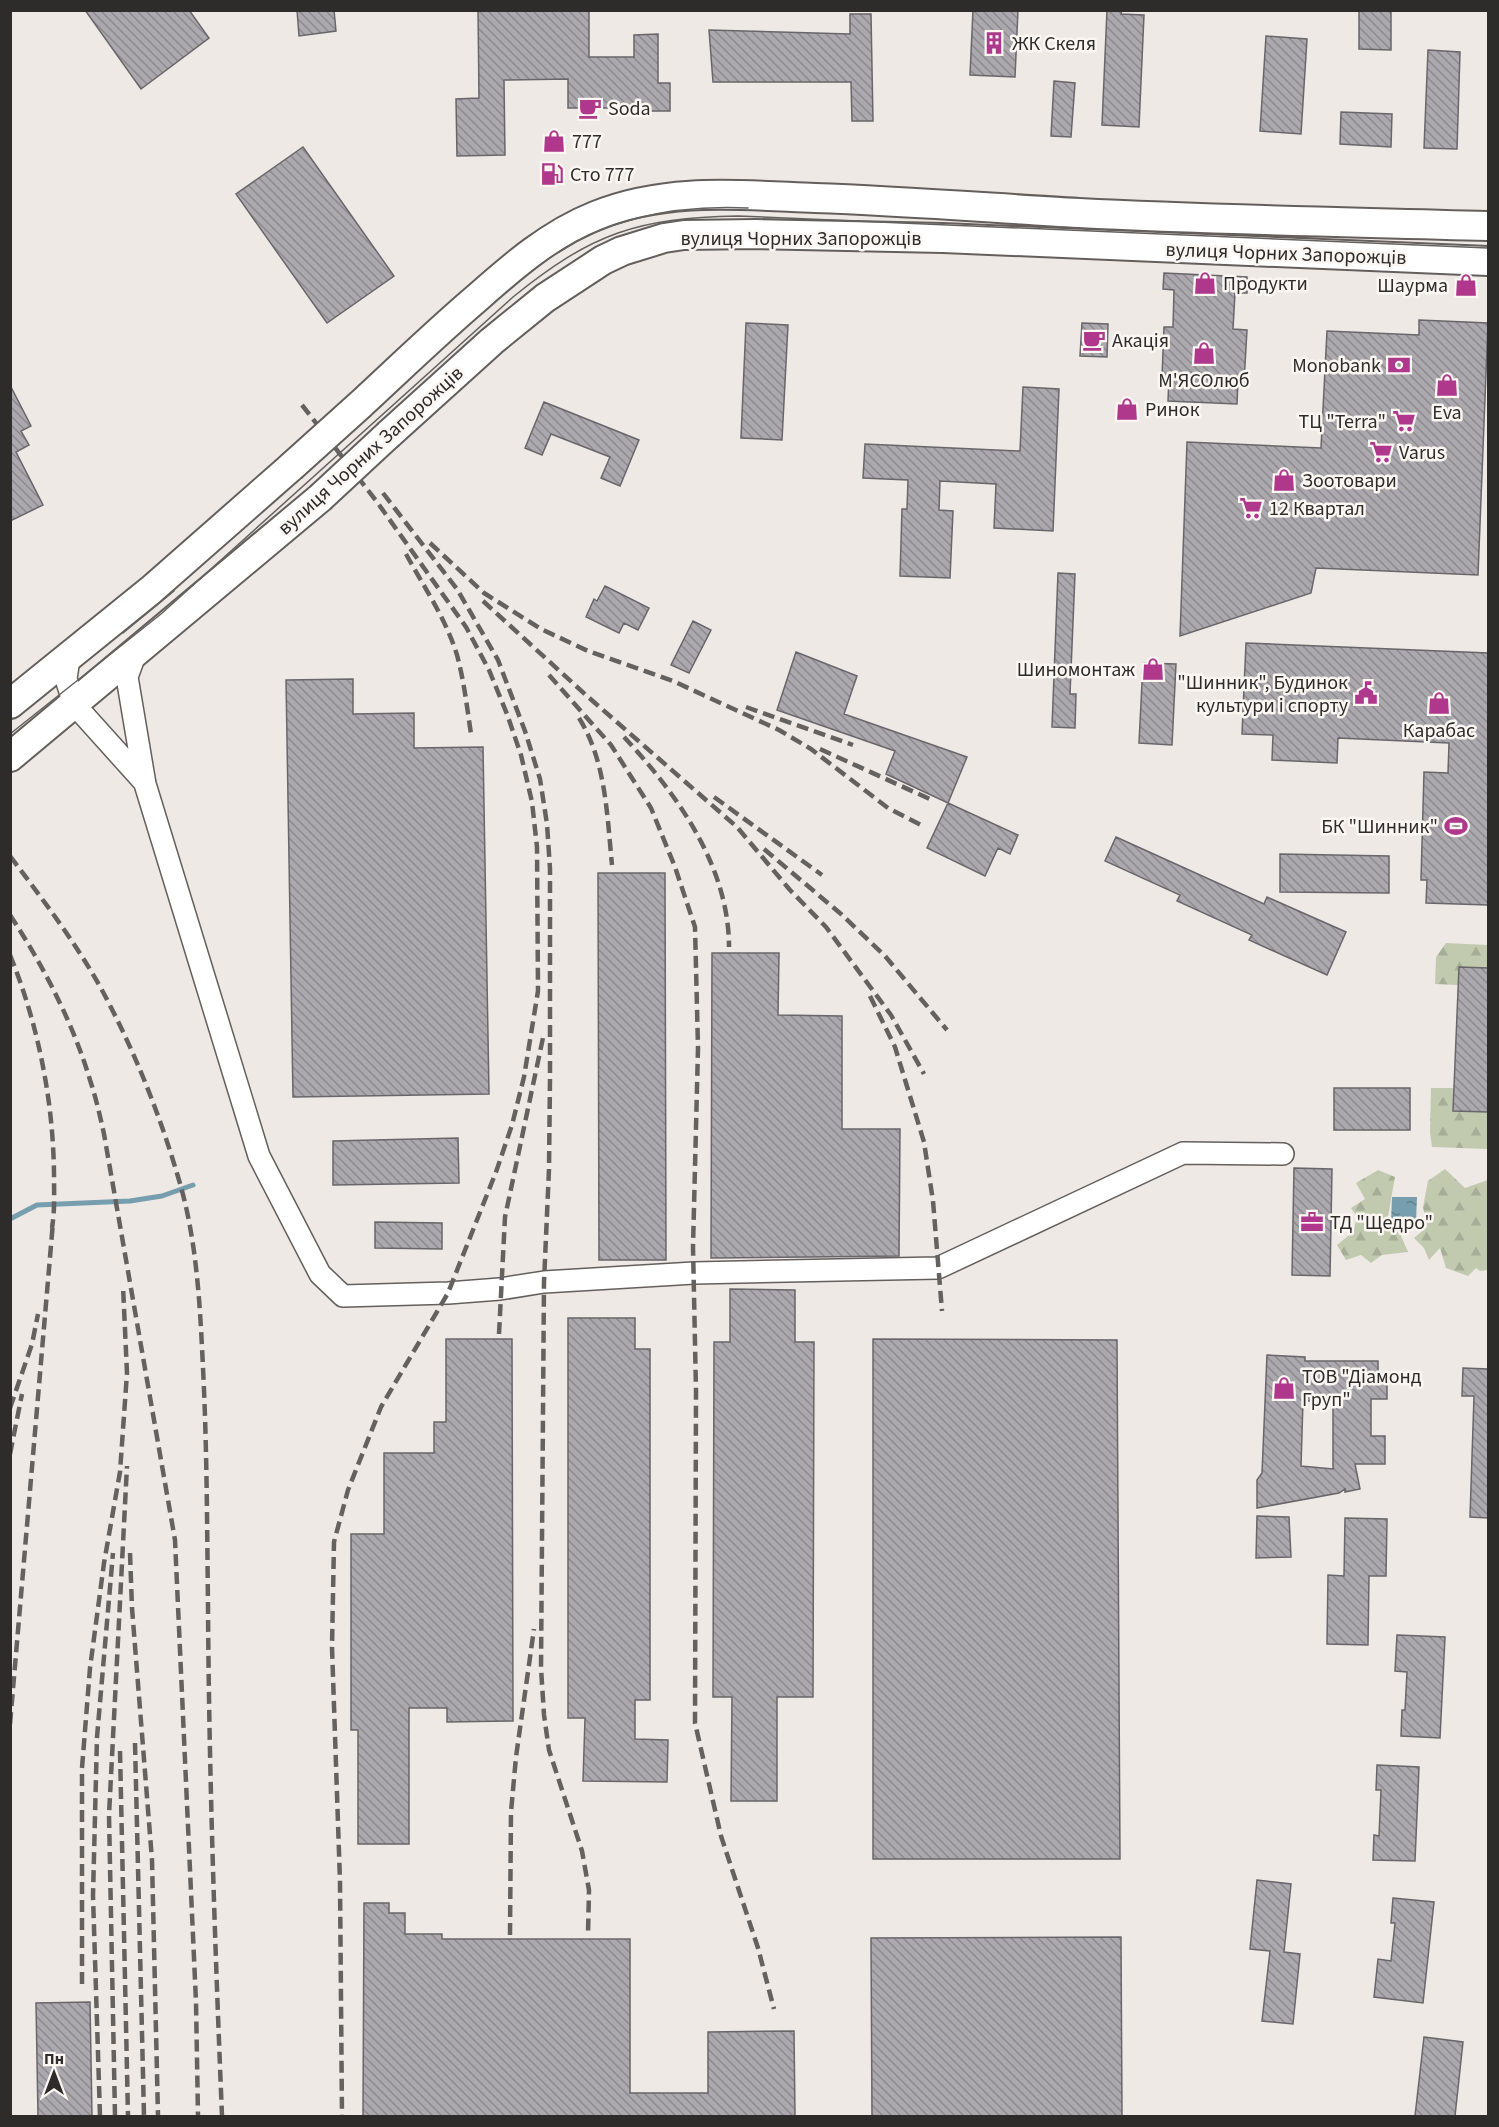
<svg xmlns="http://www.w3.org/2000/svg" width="1499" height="2127" font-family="'Source Sans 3',sans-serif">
  <defs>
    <pattern id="forest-firs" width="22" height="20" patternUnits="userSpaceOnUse" patternTransform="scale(1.5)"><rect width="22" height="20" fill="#c1caaf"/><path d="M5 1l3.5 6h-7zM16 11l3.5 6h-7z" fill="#a6ae97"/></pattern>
    <pattern id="water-ripples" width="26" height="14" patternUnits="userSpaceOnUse" patternTransform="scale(1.5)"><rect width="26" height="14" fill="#779eae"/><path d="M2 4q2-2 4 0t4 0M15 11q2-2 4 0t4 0" fill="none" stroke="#62818e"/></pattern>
    <pattern id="building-back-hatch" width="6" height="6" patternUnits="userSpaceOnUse" patternTransform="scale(1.5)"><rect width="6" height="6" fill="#aca9ae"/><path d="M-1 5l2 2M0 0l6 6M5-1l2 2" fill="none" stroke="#8c8a8e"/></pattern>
  </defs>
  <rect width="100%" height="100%" fill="#eee9e5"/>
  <!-- forest -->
  <path fill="url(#forest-firs)" d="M1446,943L1488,945V968L1459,967L1458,985L1435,984L1436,957Z
    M1431,1088H1454L1453,1111L1488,1112V1110V1149L1432,1147L1430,1133Z
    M1445,1169L1465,1188L1488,1180V1270L1480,1271L1476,1268L1468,1276L1446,1268L1440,1248L1429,1260L1424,1248L1414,1238L1427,1227L1423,1207L1428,1181Z
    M1378,1170L1395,1177L1387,1222L1398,1229L1408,1252L1382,1255L1371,1263L1361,1255L1346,1260L1337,1245L1353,1232L1357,1217L1351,1208L1365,1199L1356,1183Z"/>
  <!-- water -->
  <path fill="url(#water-ripples)" d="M1392,1197H1417L1416,1223L1391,1222Z"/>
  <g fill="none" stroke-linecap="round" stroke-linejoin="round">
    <!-- stream -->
    <path stroke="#779eae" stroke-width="5" d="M10,1219L37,1205L130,1201L162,1196L193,1185"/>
  </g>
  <!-- building -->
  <path fill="url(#building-back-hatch)" stroke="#68666a" stroke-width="1.5" fill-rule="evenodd" d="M85,10H189L209,38L141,89Z
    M297,10H334L336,31L299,36Z
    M478,10H589V57H634V35L658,34V83H670V111H635V108H568V79L504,80L505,155L457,156L456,99L479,98Z
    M973,10H1018L1015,77L970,75Z
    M1107,10H1122L1121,14L1144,15L1139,127L1102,125Z
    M1359,10H1391V50L1359,49Z
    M850,14H871L873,121H852L851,82H713L709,30L850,34Z
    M1266,36L1307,39L1301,134L1260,131Z
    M1428,50L1460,52L1457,149L1424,148Z
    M1054,81L1075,83L1071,137L1051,136Z
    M1341,112L1392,114L1391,147L1340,144Z
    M303,147L394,276L327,323L236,194Z
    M1164,273L1247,277V293H1235L1233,329L1247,330L1244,382L1238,381L1237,404L1168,401L1169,377H1162L1164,327H1173L1174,290L1163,289Z
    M1419,320L1488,323L1478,575L1316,568L1311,593L1180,636L1187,442L1321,448L1327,331L1419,335Z
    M746,323L788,325L782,440L741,438Z
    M1082,323L1108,324L1107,357L1080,356Z
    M10,385L31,426L21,431L29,445L16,452L43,505L10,521Z
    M1023,387L1059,389L1053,531L994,528L996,484L940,481L939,510L953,511L950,578L900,576L902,509H907L908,480L863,478L865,444L1020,451Z
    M544,402L639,440L620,486L601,478L610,457L551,434L542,455L525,448Z
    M1058,573L1075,574L1070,694H1076L1075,728L1052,727Z
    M605,586L649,608L638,630L624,623L619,633L586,617L594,599L597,601Z
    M693,621L711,630L689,673L671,665Z
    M1246,643L1488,653V905L1426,903L1427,880H1421L1424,772L1448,773L1449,743L1338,738L1337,763L1272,760L1273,735L1242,734Z
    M796,652L857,676L844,714L967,757L948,803L886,774L895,751L777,710Z
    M1143,663L1176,664L1172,745L1139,743Z
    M353,679V714L414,713V748L483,747L489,1094L293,1097L286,680Z
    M948,803L1018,835L1010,854L998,848L985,876L927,848Z
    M1116,837L1264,904L1267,897L1346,932L1327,975L1249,940L1252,935L1177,901L1180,895L1105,861Z
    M1280,854L1389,856V893L1280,892Z
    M598,873H665L666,1260H599Z
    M712,953H779L778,1015L842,1016V1129H900L899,1256L711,1258Z
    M1459,967L1488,968V1112L1453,1111Z
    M1334,1088H1410V1130H1334Z
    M458,1138L459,1183L333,1185V1141Z
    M1294,1168L1332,1169L1330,1276L1292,1275Z
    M375,1222L442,1223V1249L375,1248Z
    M730,1289L795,1290V1342H814L813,1697H777V1801H731L732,1697H713L714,1342H730Z
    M568,1318H635V1349H650V1700H635V1739L668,1740L667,1782L583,1781L585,1718H568Z
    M446,1339H512L513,1721L447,1722V1708H409V1844H358V1730H351V1534H384V1453H434V1422H446Z
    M873,1339L1117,1340L1120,1859H873Z
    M1267,1355L1305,1357V1361H1378V1373H1387V1399H1371V1436H1385V1464H1355L1360,1489L1345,1492V1489L1339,1493L1257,1508V1480L1262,1473ZM1303,1401H1333V1469L1301,1466Z
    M1463,1368L1488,1369V1518L1470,1517L1474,1396H1462Z
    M1257,1516L1289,1517L1291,1557L1256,1558Z
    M1345,1518L1387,1519L1386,1576H1369L1368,1645L1327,1644L1328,1575L1344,1576Z
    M1397,1635L1445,1637L1440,1738L1401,1736L1402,1710H1405L1407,1672L1395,1671Z
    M1377,1765L1419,1767L1415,1861L1373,1860L1374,1835L1379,1836L1381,1790H1376Z
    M1257,1880L1291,1884L1284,1952L1300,1954L1293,2024L1262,2021L1270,1951L1250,1949Z
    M1393,1898L1434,1902L1423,2003L1374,1997L1378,1959L1391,1961L1395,1923H1391Z
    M364,1903H389V1913H405V1934H442V1939H630V2093H708V2032L794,2031L795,2116H363Z
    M1121,1937L1122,2116H872L871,1938Z
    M90,2002L92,2116H38L36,2003Z
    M1424,2037L1463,2042L1455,2116H1415Z"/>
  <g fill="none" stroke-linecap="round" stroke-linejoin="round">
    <!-- street casing -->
    <g stroke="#645f5c" stroke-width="24">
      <path id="street" d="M135,655L127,677L145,784L259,1156L320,1274L343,1296L448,1293L500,1289L544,1282L694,1273L938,1268L1183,1153L1283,1154
        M69,658L66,679L74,704L145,783"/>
    </g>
    <!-- secondary casing -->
    <g stroke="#645f5c" stroke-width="32">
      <path id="secondary" d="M361,404C400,368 437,332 477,298C513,266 550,234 595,216C666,187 740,195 815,198C903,201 991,208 1079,213C1215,220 1352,222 1488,226
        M389,434L492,341L545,298L603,260L622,251L664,238L684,235L756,234L943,238L1488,261
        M10,704L151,590L291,467
        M10,757L320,498"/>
    </g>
    <!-- street -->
    <use href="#street" stroke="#fff" stroke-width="21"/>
    <!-- secondary -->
    <use href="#secondary" stroke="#fff" stroke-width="28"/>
    <!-- tram -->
    <path stroke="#64615f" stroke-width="1.5" d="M559,252C616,215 681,205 748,208
      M123,633L174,591
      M10,734L161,614L513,297C592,233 637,218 738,216L1488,248"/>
    <!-- rail -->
    <path stroke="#64615f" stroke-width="4.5" stroke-dasharray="12 6" stroke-linecap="butt" d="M302,405L377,502L466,627L489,670L507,714L521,755L532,802L537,847L538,991L524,1077L512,1125L496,1172L448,1293L381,1407L348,1490L334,1542L332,1647L340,1882L342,2116
      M383,493L457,589L498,660L525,731L540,779L547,824L550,869V1079L549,1169L544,1282L541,1668L544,1715L549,1750L582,1851L589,1890L588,1934
      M430,543L484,593L541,629L588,651L673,681L779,730L811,749L888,808L923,826
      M406,554C424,587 446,619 457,655C464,681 467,707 471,734
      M483,601L587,696L737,827L790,890L826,927L891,1015L924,1074
      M549,675L611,745L651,808L675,867L695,927L698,1048L693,1247L696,1391L695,1723L721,1836L758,1948L774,2009
      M746,707L853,745
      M579,718C606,761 607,815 612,865
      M624,737C677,794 729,866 729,947
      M820,749L934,801
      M714,797L822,875
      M764,849L841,914L885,956L947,1030
      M10,856C43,900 77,944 103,992C135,1052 160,1115 179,1180C197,1241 200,1305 203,1368C207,1447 207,1526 208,1605C209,1775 215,1946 222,2116
      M10,915C43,965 73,1023 90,1080C96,1098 100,1116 104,1134L175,1540L196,2002L198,2116
      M10,955C38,1024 53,1099 54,1173C54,1191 55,1210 52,1228
      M870,996L895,1047L924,1142L933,1201L942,1311
      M499,1334L505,1217L544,1033
      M10,1408L32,1344L38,1314
      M10,1454L22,1394
      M130,1553L132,1608L152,1860L158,2116
      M10,1724L53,1222
      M135,1743L144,2116
      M120,1751L128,2116
      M510,1935L511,1812L516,1757L534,1629
      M82,1984V1768L90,1668L104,1563L120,1472L127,1373L123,1286
      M100,2116L93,1896L97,1737L113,1553
      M115,2116L109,1815L127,1466"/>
    <!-- secondary-bridge casing -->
    <g stroke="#645f5c" stroke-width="32" stroke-linecap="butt">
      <path id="secondary-bridge" d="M291,467L361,404
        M320,498L389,434"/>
    </g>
    <!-- secondary-bridge -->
    <use href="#secondary-bridge" stroke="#fff" stroke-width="28"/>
  </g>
  <!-- icons -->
  <defs>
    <g id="building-bare" transform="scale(1.8)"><path d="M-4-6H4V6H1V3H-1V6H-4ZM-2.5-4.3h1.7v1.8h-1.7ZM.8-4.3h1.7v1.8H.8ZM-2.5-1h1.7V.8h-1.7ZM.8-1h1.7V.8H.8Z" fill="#af378c" stroke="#fbf6f2" stroke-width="2.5" paint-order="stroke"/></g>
    <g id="cafe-bare" transform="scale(1.8)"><path d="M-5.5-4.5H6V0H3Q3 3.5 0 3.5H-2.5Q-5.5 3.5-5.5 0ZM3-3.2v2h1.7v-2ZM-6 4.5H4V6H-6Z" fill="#af378c" stroke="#fbf6f2" stroke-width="2.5" paint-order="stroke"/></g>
    <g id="shop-bare" transform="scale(1.8)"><path d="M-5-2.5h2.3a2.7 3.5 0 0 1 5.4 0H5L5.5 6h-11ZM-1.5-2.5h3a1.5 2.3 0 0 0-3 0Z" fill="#af378c" stroke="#fbf6f2" stroke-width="2.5" paint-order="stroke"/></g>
    <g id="fuel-bare" transform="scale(1.8)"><path d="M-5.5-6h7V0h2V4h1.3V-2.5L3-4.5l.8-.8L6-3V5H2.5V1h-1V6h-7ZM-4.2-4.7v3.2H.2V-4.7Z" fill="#af378c" stroke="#fbf6f2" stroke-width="2.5" paint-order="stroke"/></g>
    <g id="bank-bare" transform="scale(1.8)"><path d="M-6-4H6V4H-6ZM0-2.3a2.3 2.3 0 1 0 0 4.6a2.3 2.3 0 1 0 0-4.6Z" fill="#af378c" stroke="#fbf6f2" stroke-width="2.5" paint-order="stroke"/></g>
    <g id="supermarket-bare" transform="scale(1.8)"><path d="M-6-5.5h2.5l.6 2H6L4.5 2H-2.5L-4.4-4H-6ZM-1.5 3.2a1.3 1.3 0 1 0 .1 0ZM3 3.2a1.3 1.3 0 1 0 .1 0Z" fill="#af378c" stroke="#fbf6f2" stroke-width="2.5" paint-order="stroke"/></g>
    <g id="civic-bare" transform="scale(1.8)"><path d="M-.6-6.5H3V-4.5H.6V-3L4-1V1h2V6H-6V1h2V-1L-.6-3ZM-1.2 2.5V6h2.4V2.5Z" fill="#af378c" stroke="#fbf6f2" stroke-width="2.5" paint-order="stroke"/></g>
    <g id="stadium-bare" transform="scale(1.8)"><path d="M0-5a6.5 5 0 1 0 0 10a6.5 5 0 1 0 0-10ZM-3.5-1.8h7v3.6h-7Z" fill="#af378c" stroke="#fbf6f2" stroke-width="2.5" paint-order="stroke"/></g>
    <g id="office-bare" transform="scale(1.8)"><path d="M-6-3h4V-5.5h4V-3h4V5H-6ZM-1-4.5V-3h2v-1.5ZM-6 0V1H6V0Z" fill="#af378c" stroke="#fbf6f2" stroke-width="2.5" paint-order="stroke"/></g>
  </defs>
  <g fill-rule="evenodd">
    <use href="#building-bare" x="994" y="43"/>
    <use href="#cafe-bare" x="590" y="108"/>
    <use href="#shop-bare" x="554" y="141"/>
    <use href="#fuel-bare" x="552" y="174"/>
    <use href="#shop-bare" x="1205" y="283"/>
    <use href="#shop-bare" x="1466" y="285"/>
    <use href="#cafe-bare" x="1094" y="340"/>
    <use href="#shop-bare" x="1204" y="353"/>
    <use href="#bank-bare" x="1399" y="365"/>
    <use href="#shop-bare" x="1447" y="385"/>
    <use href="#shop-bare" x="1127" y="409"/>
    <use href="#supermarket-bare" x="1404" y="421"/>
    <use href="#supermarket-bare" x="1381" y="452"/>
    <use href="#shop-bare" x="1284" y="480"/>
    <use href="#supermarket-bare" x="1251" y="508"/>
    <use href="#shop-bare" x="1153" y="669"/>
    <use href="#civic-bare" x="1366" y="693"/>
    <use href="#shop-bare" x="1439" y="703"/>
    <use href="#stadium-bare" x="1456" y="826"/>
    <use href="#office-bare" x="1312" y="1222"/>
    <use href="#shop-bare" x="1284" y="1388"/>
  </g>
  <g text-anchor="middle" stroke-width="5" stroke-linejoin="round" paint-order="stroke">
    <!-- poi labels -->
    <g font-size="20" fill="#2e2c2b" stroke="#fbf6f2" text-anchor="start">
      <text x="1012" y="50">ЖК Скеля</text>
      <text x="608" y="115">Soda</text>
      <text x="572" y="148">777</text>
      <text x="570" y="181">Сто 777</text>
      <text x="1223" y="290">Продукти</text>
      <text x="1448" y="292" text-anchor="end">Шаурма</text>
      <text x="1112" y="347">Акація</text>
      <text x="1381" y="372" text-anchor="end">Monobank</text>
      <text x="1204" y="387" text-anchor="middle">М'ЯСОлюб</text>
      <text x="1145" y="416">Ринок</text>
      <text x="1447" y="419" text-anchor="middle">Eva</text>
      <text x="1386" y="428" text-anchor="end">ТЦ "Terra"</text>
      <text x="1399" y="459">Varus</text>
      <text x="1302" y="487">Зоотовари</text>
      <text x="1269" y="515">12 Квартал</text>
      <text x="1135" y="676" text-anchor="end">Шиномонтаж</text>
      <text x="1348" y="689" text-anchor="end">"Шинник", Будинок<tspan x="1348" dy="23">культури і спорту</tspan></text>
      <text x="1439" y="737" text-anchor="middle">Карабас</text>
      <text x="1438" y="833" text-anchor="end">БК "Шинник"</text>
      <text x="1330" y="1229">ТД "Щедро"</text>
      <text x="1302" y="1383">ТОВ "Діамонд<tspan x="1302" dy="23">Груп"</tspan></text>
    </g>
    <!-- street labels -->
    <g font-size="20" fill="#2e2c2b" stroke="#fbf6f2">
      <text x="801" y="245">вулиця Чорних Запорожців</text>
      <text transform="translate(1286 253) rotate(2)" y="7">вулиця Чорних Запорожців</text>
      <text transform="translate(370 450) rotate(-42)" y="7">вулиця Чорних Запорожців</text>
    </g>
  </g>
  <!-- border -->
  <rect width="1499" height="2127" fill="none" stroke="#2e2c2b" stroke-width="24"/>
  <!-- north arrow -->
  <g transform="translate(54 2073)" stroke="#fbf6f2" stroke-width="4.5" paint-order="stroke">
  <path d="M0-4.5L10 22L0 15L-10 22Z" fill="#2e2c2b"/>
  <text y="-9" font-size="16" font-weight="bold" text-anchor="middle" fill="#2e2c2b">Пн</text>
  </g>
</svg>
